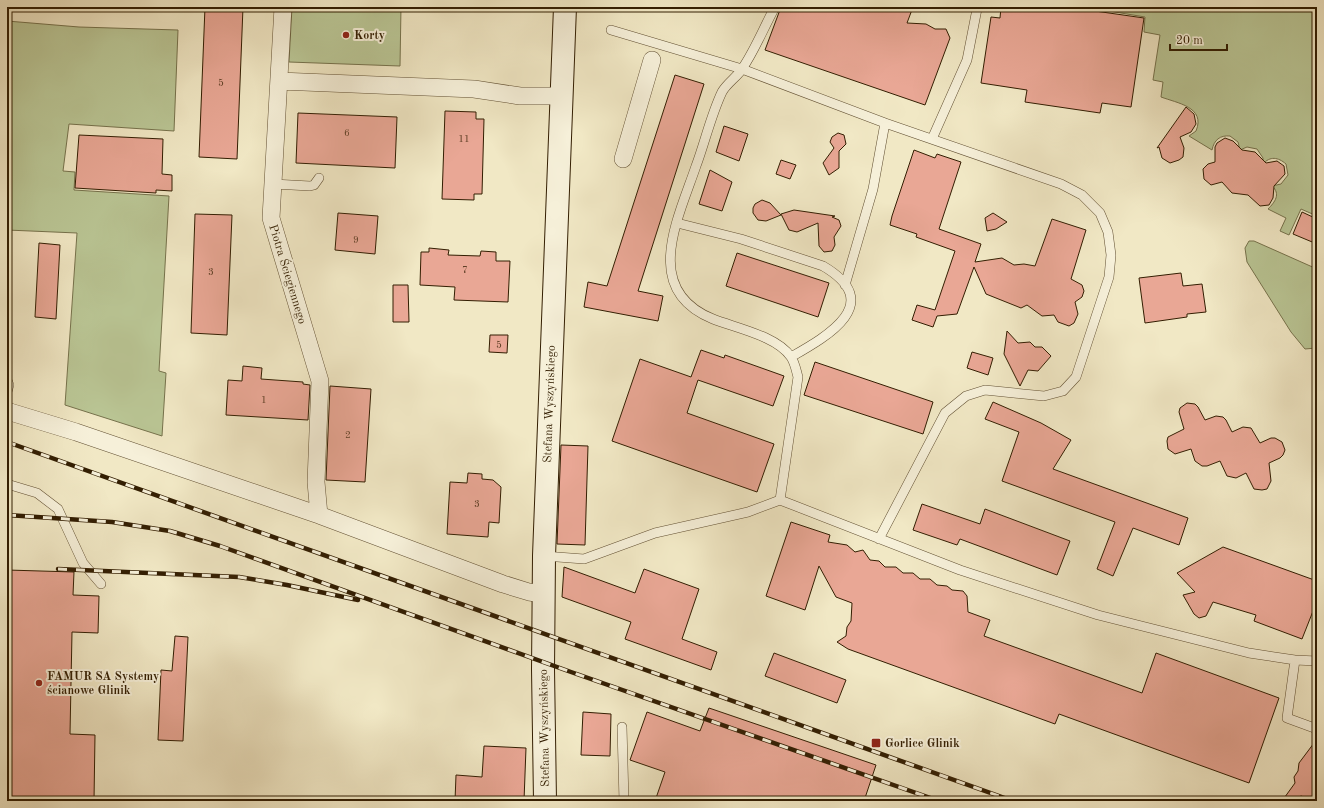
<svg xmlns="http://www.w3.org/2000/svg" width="1324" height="808" font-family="'Old Standard TT',serif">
  <rect width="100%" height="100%" fill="#f1e8c5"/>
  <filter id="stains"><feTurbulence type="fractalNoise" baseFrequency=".005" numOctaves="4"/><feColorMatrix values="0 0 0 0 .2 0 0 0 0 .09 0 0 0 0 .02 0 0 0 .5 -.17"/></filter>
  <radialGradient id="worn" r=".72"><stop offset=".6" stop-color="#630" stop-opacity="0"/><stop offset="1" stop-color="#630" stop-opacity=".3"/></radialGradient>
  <!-- green -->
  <path fill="#bac695" stroke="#76724c" d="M292,7H401L400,66L289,62Z
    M1085,7H1317V216L1301,209L1289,235L1280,231L1286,218L1268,209C1275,202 1281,194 1272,186L1281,184L1288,175L1286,164C1278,157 1270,156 1263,164V158L1257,149L1247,147L1240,150L1238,142L1230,136C1220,135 1214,140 1212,150L1189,136L1196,131C1206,107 1177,103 1161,97L1163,82L1153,80L1160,35L1144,32L1145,17Z
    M7,21L79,27L178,30L174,131L69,124L63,171L75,172L74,190L169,196L159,371L166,373L162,436L65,405L77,233L7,230Z
    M1249,241H1254L1317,269L1316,348L1305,349L1291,332L1247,262L1245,248Z"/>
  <!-- building -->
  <path fill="#e9a795" stroke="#331e02" d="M205,7H243L237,159L199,157Z
    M781,7H913L907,23L926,24L935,29H946L950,38L925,105L765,50Z
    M1001,7H1067L1144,18L1131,107L1102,103L1100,113L1025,102L1027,90L981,83L991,17L1000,18Z
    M675,75L704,84L638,291L663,296L658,321L584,307L588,282L607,286Z
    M1186,107L1194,114L1196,124L1191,132L1180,137L1184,148L1183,157L1179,160L1170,163L1162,158L1159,147L1157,148Z
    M445,111L476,112V119H484L482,194H474V200L442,199Z
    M298,113L397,117L395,168L296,163Z
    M724,126L748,134L739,161L716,152Z
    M838,133L844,135L846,144L839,151V168L829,175L823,163L834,148L830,142L832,137Z
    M79,135L163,139L162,174L172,175V191L156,190V193L75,188Z
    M1225,138L1233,141L1242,150L1255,152L1266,163L1277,161L1284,166L1285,174L1274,186L1273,198L1269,205L1260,206L1248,195L1232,193L1222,182L1211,185L1204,179L1203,169L1208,164L1215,162V147L1217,143Z
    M914,150L935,158L937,154L961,162L939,229L981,244L975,262L1002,258L1014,265L1024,264L1035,266L1052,219L1086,230L1071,279L1082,285L1084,291L1082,297L1075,302L1078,314L1074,323L1069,326L1058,322L1054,315L1042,316L1027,305L1021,308L986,294L974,267L957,314L937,316L933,327L912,320L917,305L935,310L955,251L916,237L917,234L890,225L892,216Z
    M781,160L796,165L790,179L776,174Z
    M710,170L732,182L722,211L699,204Z
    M762,200L770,203L781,215L766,221L758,220L753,213V208L755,204Z
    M794,210L835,216L832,217L839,220L841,226L834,237L835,245L832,251L824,252L819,246L818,223L797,232L789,230L781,214Z
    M1302,212L1317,219V244L1293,234Z
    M338,213L378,216L375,254L335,250Z
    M993,213L1007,222L996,229L987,231L985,218Z
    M195,214L232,215L227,335L191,333Z
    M39,243L60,245L56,319L35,317Z
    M429,248L449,250L448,255L480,256L481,251L496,252V261H510L508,302L454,300L455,287L420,285L421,252H429Z
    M737,253L829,283L818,317L726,286Z
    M1181,273L1183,286L1202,284L1206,312L1187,314V317L1145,323L1139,278Z
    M393,285H408L409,322H393Z
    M1007,331L1018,343L1030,342L1035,347H1042L1051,356L1038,371L1028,370L1020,386L1004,354Z
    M490,335H508L507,353L489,352Z
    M701,350L724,358L725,355L784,376L773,406L698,380L687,413L774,444L757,492L612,441L640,359L691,377Z
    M972,352L993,358L988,375L967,368Z
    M815,362L933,402L923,434L804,395Z
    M243,366L262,368L261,379L303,382V384L310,385L308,420L226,415L228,380L242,381Z
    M330,386L371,389L365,482L326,480Z
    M993,402L1041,423L1071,440L1053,469L1188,518L1179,545L1133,528L1113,576L1097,569L1115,522L1002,481L1019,432L985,419Z
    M1187,403L1195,404L1198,407L1205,420L1216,416L1223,417L1226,420L1232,432L1243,427L1251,428L1260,443L1271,438H1275L1282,442L1285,450L1283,455L1280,458L1269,463L1271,481L1267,489L1262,490L1254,489L1246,473L1236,478L1227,476L1220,461L1207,466H1202L1195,461L1191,449L1175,454L1168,449L1167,441L1168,437L1184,429L1179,412L1180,408Z
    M561,445L588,446L585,545L557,544Z
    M468,473L482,474V479L493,480L501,487L499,523L489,522L488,537L447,534L450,482L467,483Z
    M922,504L980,524L985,509L1070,541L1057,575L960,539L957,545L913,530Z
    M791,522L830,535L828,542L847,545L855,552L863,550L870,560L879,561L885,567H896L903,573H913L920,579H930L937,585L947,586L952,590L963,591L967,596L968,612L990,620L984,636L1142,693L1156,653L1279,698L1249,783L1059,714L1055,724L848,649L837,642L846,636L847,627L851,621L852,603L836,597L819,566L805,610L766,596Z
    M1223,547L1317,581V601L1302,639L1254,621L1256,615L1213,602L1206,616L1199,618L1194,614L1183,595L1195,592L1177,573Z
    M564,567L635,593L644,569L699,589L682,639L717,652L711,670L625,639L631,622L562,597Z
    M7,570L74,572L73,595L99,596L98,633L72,632L70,734L95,735L94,801H7Z
    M175,636L188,637L183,741L158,740L161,670L172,671Z
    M774,653L846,680L837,703L765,676Z
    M709,708L876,765L864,801H655L665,772L630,760L647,712L700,731Z
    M583,712L611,714L610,756L581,755Z
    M1317,739V801L1301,796L1292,801H1282L1295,783L1294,777L1298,771L1299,763Z
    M484,746L526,748L524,801H455L456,775L482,777Z"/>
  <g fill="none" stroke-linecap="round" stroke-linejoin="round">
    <!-- lane casing -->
    <g stroke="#625033" stroke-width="10">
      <path id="lane" d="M611,30L742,69L885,123L1061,184L1082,195L1100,213L1108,232L1111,255L1109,277L1076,377L1063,391L1044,396L985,390L966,396L945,413L879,539
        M932,139L967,60L977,9L980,7
        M273,184L310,186L314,185L319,178
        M677,223L741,239L823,266C886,303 828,336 791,357
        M845,285L873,189L885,123
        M7,380L9,385L7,392
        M7,484L37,493L58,509L83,563L101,584
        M780,500L960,570L1098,615L1249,653L1295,660L1317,661
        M544,556L584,559L655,533L748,512L780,500L798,377C796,370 795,363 791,357C777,336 736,328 713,319C641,290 678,219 696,166C705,142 711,115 722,92C727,83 737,77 742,69C755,50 764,27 775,7
        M1295,660L1287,718L1317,729
        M622,727L624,801"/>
    </g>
    <!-- street casing -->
    <g stroke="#625033" stroke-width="18">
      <path id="street" d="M283,7L271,218L320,381L316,482L319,515
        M279,81L474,89L520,96H561
        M623,159L652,60
        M7,411L76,432L319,515L503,584L529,592L544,594"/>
    </g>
    <!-- secondary casing -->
    <g stroke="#331e02" stroke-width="24">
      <path id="secondary" d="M545,801L543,669L544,556L565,7"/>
    </g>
    <!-- lane -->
    <use href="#lane" stroke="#f6f0d9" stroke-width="9"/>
    <!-- street -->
    <use href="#street" stroke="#f6f0d9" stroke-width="17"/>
    <!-- secondary -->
    <use href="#secondary" stroke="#f6f0d9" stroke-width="22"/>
    <!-- rail casing -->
    <g stroke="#331e02" stroke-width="4.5">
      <path id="rail" d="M7,442L1013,801
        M7,515L112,522L170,531L220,546L571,672L939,801
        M58,569L239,577L287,585L358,600"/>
    </g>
    <!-- rail -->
    <use href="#rail" stroke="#f6f0d9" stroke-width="3" stroke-dasharray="9" stroke-linecap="butt"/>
  </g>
  <!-- markers -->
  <g fill="#8f2418" stroke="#f6f0d9" stroke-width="1.5">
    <circle cx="346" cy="35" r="4"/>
    <circle cx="39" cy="683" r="4"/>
    <rect x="871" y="738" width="10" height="10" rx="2"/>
  </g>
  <g text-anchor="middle" stroke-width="4" stroke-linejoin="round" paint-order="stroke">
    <!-- number labels -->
    <g font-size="10" fill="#604027">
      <text x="221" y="86">5</text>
      <text x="347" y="136">6</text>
      <text x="464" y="142">11</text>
      <text x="356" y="243">9</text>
      <text x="465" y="273">7</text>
      <text x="211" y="275">3</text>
      <text x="499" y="348">5</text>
      <text x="264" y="403">1</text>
      <text x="348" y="438">2</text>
      <text x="477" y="507">3</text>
    </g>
    <!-- poi labels -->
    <g font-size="12" font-weight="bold" fill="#331e02" stroke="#f6f0d9" text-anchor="start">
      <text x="354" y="39">Korty</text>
      <text x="47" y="680">FAMUR SA Systemy<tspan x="47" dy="14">ścianowe Glinik</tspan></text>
      <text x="885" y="747">Gorlice Glinik</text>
    </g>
    <!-- street labels -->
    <g font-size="12" fill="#331e02" stroke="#f6f0d9">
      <text transform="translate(288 274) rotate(73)" y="4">Piotra Ściegiennego</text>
      <text transform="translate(549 404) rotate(-88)" y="4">Stefana Wyszyńskiego</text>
      <text transform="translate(544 728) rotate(-91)" y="4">Stefana Wyszyńskiego</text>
    </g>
  </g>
  <!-- margin -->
  <rect width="1324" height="808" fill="none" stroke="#f1e8c5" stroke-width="24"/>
  <rect x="8" y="8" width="1308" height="792" fill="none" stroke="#331e02" stroke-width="2"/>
  <rect x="12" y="12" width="1300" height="784" fill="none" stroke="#331e02"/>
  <!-- scale -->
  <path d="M1170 44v6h57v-6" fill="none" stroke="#331e02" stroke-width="2"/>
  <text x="1176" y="44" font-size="12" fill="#331e02" stroke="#f6f0d9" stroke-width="3" paint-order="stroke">20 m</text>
  <rect width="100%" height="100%" filter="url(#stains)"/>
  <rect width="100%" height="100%" fill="url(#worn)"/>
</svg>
